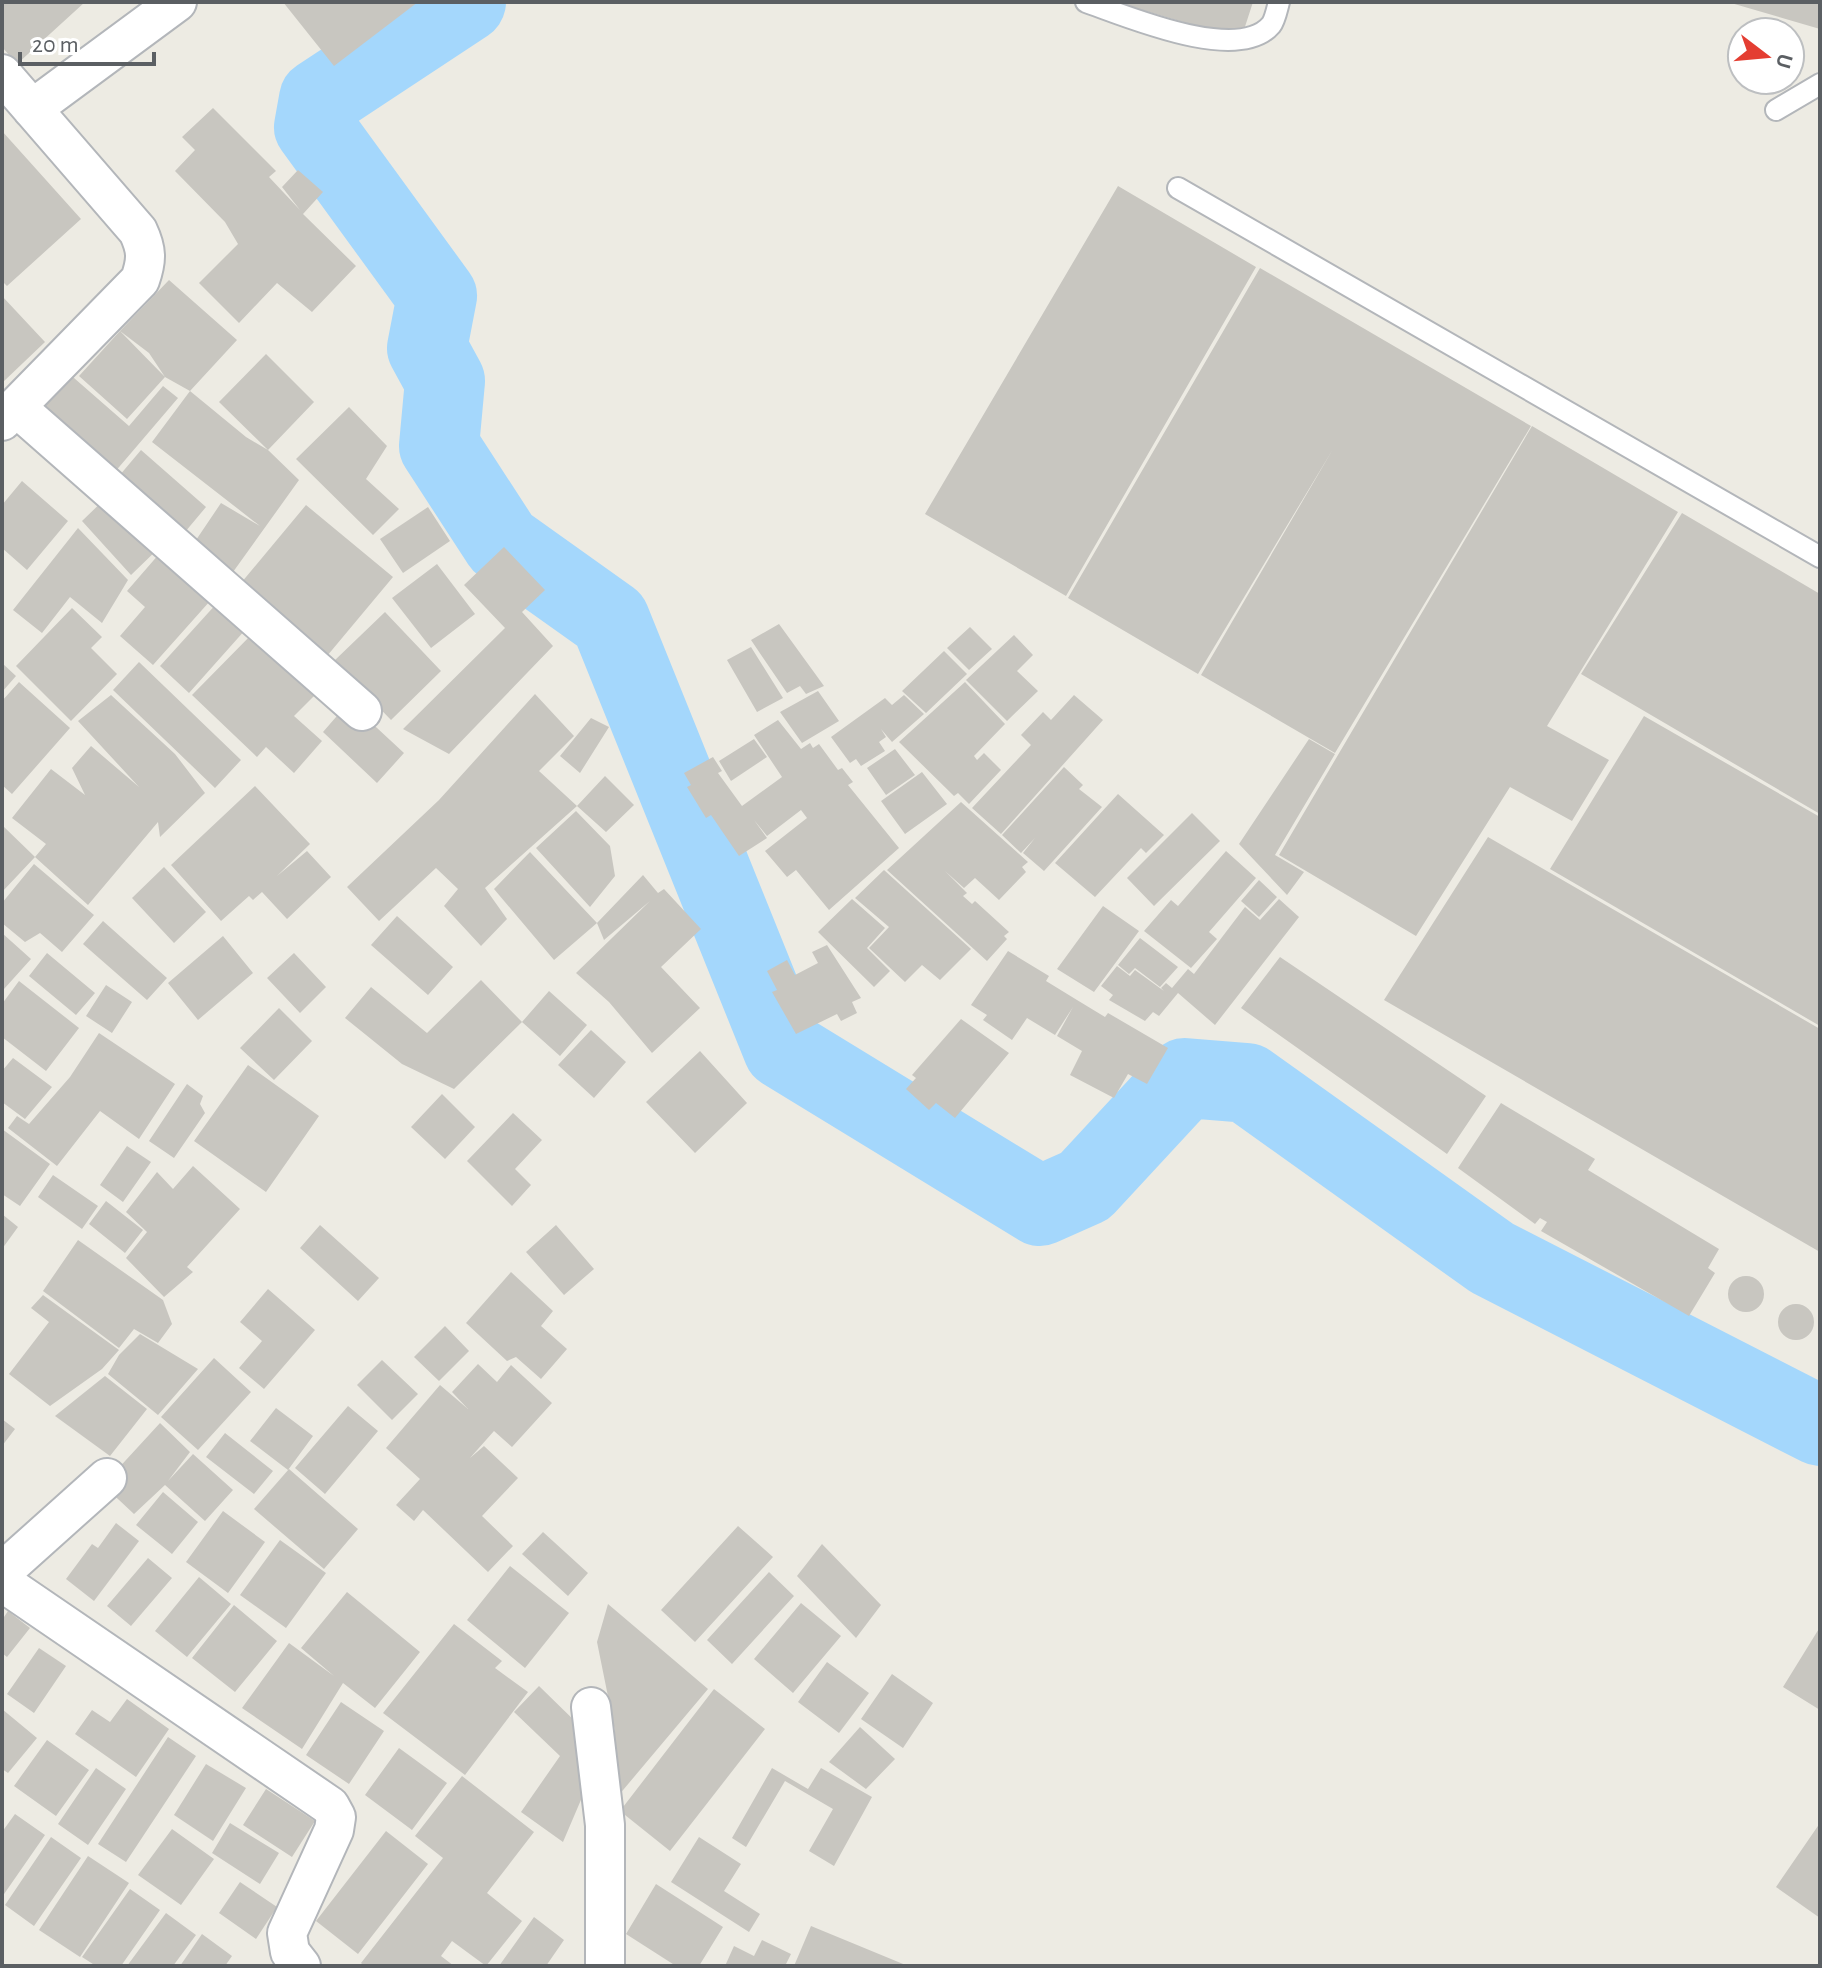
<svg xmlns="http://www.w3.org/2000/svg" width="1822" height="1968" font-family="'Alegreya Sans',sans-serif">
  <rect width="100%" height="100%" fill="#edebe3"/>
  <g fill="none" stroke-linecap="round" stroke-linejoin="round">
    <!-- river -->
    <path stroke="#a4d7fc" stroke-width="80" d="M466,2L319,99L314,127L437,296L427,348L445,381L439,446L502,543L610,620L783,1049L1040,1206L1085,1186L1185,1078L1247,1083L1492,1258L1820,1426"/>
  </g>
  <!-- building -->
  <path fill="#c8c6c0" d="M2,2H85L17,64L2,47Z
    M283,2H418L334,66Z
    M1115,2H1253L1241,39Z
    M1820,2V29L1731,3V2Z
    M213,108L276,171L269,177L300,210L282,187L298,170L323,192L303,214L356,266L312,312L277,283L239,323L199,283L238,244L225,222L175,171L195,150L182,137Z
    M2,131L81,219L7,286L2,281Z
    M1118,186L1256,267L1066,596L925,514Z
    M1260,268L1531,426L1335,753L1201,675L1333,449L1198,674L1068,598Z
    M169,280L237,340L190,391L246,437L268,450L299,480L228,579L194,543L221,503L260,526L152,442L190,391L165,377L149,353L120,331Z
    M2,296L45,342L2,383Z
    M120,331L165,377L127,419L79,376Z
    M266,354L314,402L268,450L219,402Z
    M66,371L129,426L163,386L178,398L108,480L30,413Z
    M349,407L387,446L366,479L399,509L373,535L296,459Z
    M1532,426L1678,512L1547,726L1609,760L1572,821L1510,787L1416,936L1279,855Z
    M141,450L206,507L180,538L114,482Z
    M22,481L68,521L27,570L2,548V505Z
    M111,493L161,546L131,575L82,521Z
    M306,505L393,577L322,662L236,589Z
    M428,507L450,541L403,573L380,539Z
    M1682,513L1820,594V814L1581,674Z
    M78,528L128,580L102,623L70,597L42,633L13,610Z
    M166,546L218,592L153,665L120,636L145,607L127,591Z
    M504,547L545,590L522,612L553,646L449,754L403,729L505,628L464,585Z
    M437,564L475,614L431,648L392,598Z
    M218,602L246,629L189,693L160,666Z
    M72,608L102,637L91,648L117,674L71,721L16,666Z
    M385,612L441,671L391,720L334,661Z
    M262,624L327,683L294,716L322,741L294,773L266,747L257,757L192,695Z
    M779,624L824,686L806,694L800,686L787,693L751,640Z
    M970,627L992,649L969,670L947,648Z
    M1014,635L1033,655L1017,671L1038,691L1007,721L966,680Z
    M751,647L783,698L757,712L727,660Z
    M944,651L967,674L926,713L902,691Z
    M139,662L241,760L215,788L113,690Z
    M2,663L16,676L2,692Z
    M19,682L70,728L12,794L2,785V701Z
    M965,682L1005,724L974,756L977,760L984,753L1001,770L969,804L958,793L954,796L899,742Z
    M818,691L839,721L802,743L780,712Z
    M535,694L574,736L539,771L577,806L485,888L507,919L481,946L444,906L458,889L436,868L379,921L347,887L439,800Z
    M111,695L175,754L205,793L160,837L158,822L88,905L35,857L46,844L12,818L51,769L85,795L72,768L91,746L139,787L78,721Z
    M904,695L924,714L892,742L881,729L886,737L879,742L885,751L861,766L856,759L850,763L831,737L885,698L892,705Z
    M1074,695L1103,720L1001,834L972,808L1031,745L1021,735L1043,712L1051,720Z
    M349,702L404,753L377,783L323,732Z
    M1644,716L1820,817V1026L1550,869Z
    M591,718L609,727L580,773L560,756Z
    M778,720L801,749L810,743L813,748L819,744L838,770L842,768L853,782L848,785L899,848L829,910L796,870L787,877L765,851L807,818L801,810L767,836L754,820L767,838L739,856L711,815L706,818L687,787L691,785L684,773L713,757L722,771L718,773L742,806L782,777L754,735Z
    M754,739L767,757L731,781L719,761Z
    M1309,739L1335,754L1275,855L1304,872L1287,895L1239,844Z
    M895,749L915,775L886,795L867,768Z
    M1064,767L1083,785L1079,789L1102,807L1044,871L1023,853L1035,838L1021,853L1002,835Z
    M922,772L947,804L905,834L881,801Z
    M605,776L634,805L606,832L577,806Z
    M255,786L310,844L277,876L307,851L331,877L287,919L262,892L253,900L249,896L221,921L171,865Z
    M1118,794L1164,835L1146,853L1141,848L1095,897L1055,863Z
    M961,802L1028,862L1022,867L1026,872L999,900L975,878L964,888L945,871L967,893L963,896L972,904L975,901L1009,932L1004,936L1007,939L987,961L887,870Z
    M576,811L610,846L615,876L590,907L536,848Z
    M1192,813L1220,841L1154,906L1127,878Z
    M2,825L35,857L2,892Z
    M1488,837L1820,1029V1252L1384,1000Z
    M1226,851L1256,878L1209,932L1217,939L1191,968L1144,931L1171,900L1178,906Z
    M530,852L597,923L554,960L494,889Z
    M34,864L94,915L62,952L40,933L25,942L2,923V903Z
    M164,867L206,912L174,943L132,898Z
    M884,870L971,949L940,980L922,965L905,982L869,948L889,927L855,898Z
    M643,875L658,893L664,889L701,929L661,967L700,1008L652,1053L609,1002L576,973L650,901L604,940L597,923Z
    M1259,880L1277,897L1259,917L1241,901Z
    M852,899L885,928L867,948L890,971L874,987L818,932Z
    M1279,899L1299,917L1215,1025L1178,993L1159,1016L1153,1012L1145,1021L1109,1000L1113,995L1101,986L1117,966L1130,976L1135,970L1164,991L1161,988L1166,983L1172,988L1188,969L1194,974L1245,907L1260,920Z
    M1103,906L1139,931L1094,992L1057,969Z
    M397,916L453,967L428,995L371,945Z
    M103,921L167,978L147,1000L83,944Z
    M2,933L31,959L4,989L2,988Z
    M223,936L253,973L198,1020L168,983Z
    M1140,938L1178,967L1160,987L1135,968L1129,974L1118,965Z
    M827,945L861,998L852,1002L857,1013L841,1021L837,1014L796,1034L772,992L777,990L767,971L787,960L795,975L818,963L812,952Z
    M1008,951L1049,976L1046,981L1077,1000L1105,1017L1108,1013L1168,1048L1147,1084L1128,1074L1114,1098L1070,1075L1082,1051L1057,1036L1073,1007L1055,1035L1027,1018L1012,1040L983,1020L987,1015L971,1005Z
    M47,953L95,993L76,1015L29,976Z
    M294,953L326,987L300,1013L267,978Z
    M1280,957L1486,1096L1447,1154L1241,1008Z
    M481,980L522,1022L549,991L587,1025L560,1056L522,1022L454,1089L402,1064L345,1018L371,987L427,1033Z
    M19,981L79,1028L46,1071L2,1037V1004Z
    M106,985L132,1002L112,1033L86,1016Z
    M279,1008L312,1041L274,1080L240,1048Z
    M961,1019L1009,1053L955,1118L936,1103L929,1110L906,1089L916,1078L912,1075Z
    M591,1030L626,1062L594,1098L558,1065Z
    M99,1033L175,1084L139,1139L100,1111L57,1166L8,1128L17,1116L29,1124L70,1077Z
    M700,1051L747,1103L695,1153L646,1102Z
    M13,1058L52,1087L25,1119L2,1102V1071Z
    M248,1065L319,1116L266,1192L194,1141Z
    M187,1084L203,1096L200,1104L205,1113L174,1158L149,1141Z
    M442,1094L475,1127L445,1159L411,1127Z
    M1501,1103L1595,1159L1588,1170L1719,1249L1708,1268L1715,1273L1689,1316L1541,1231L1547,1222L1540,1218L1535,1224L1458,1168Z
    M513,1113L542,1140L515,1169L531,1185L512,1206L467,1161Z
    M2,1129L50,1164L20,1206L2,1194Z
    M127,1146L151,1162L123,1202L100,1185Z
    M193,1166L240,1209L187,1267L193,1272L164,1297L126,1258L147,1232L126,1212L157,1172L173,1189Z
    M53,1175L98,1206L82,1229L38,1197Z
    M106,1201L143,1230L125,1253L89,1224Z
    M2,1214L18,1227L2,1249Z
    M320,1225L379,1278L358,1301L300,1248Z
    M556,1225L594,1269L564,1295L526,1252Z
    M78,1240L163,1300L172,1324L158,1343L134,1329L119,1348L43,1291Z
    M511,1272L553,1311L541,1326L567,1349L541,1379L516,1357L507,1361L466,1323Z
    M1728 1294a18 18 0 1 1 36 0a18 18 0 1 1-36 0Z
    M268,1289L315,1330L264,1389L239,1368L262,1341L240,1322Z
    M43,1295L119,1350L102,1369L50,1406L9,1374L49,1322L31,1308Z
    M1778 1322a18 18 0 1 1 36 0a18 18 0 1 1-36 0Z
    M445,1326L469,1351L439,1381L414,1357Z
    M140,1334L198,1369L158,1415L108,1374L119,1355Z
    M214,1358L251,1392L198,1450L161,1417Z
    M382,1360L418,1394L392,1420L357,1385Z
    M478,1364L497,1382L511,1365L552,1403L512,1447L494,1431L470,1458L484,1446L518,1478L482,1516L513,1546L488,1572L423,1510L414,1521L396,1505L420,1479L386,1448L440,1385L468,1409L452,1392Z
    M105,1376L147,1409L110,1456L55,1416Z
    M348,1406L378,1431L325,1494L295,1468Z
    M276,1408L313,1436L288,1470L250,1441Z
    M2,1419L15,1429L2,1446Z
    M160,1423L190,1452L168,1481L193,1454L233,1490L205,1521L165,1485L134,1514L103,1485Z
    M225,1433L273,1471L254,1494L206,1457Z
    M289,1469L358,1529L324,1569L254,1509Z
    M163,1492L198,1522L172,1554L136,1525Z
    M223,1511L265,1542L228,1593L186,1562Z
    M116,1523L139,1541L94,1601L66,1579L92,1544L98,1548Z
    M738,1526L773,1557L695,1642L661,1610Z
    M543,1532L588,1573L568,1596L522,1554Z
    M280,1540L326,1573L286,1628L240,1595Z
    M822,1544L881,1605L856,1638L797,1576Z
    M148,1558L172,1578L131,1626L107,1606Z
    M510,1566L569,1613L525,1668L467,1620Z
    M769,1572L794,1596L732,1664L707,1640Z
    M199,1577L231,1604L187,1657L155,1631Z
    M347,1592L420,1652L375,1708L343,1683L302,1749L242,1708L289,1643L334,1676L301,1648Z
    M801,1603L841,1636L793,1693L754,1659Z
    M608,1604L708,1689L613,1802L615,1731L597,1642Z
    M234,1605L277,1641L235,1692L192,1658Z
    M8,1611L30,1628L7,1657L2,1653V1620Z
    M454,1624L502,1661L495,1668L528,1692L465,1775L383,1713Z
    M1820,1627V1710L1783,1687Z
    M39,1648L66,1666L34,1713L7,1694Z
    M827,1662L869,1693L839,1733L798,1702Z
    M892,1674L933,1703L903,1748L861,1719Z
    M539,1686L581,1727L592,1774L563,1842L521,1812L560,1756L514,1712Z
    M714,1689L765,1729L670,1851L620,1811Z
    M127,1699L169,1729L136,1777L75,1734L92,1710L110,1722Z
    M341,1702L384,1731L349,1784L306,1755Z
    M2,1709L37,1738L8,1773L2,1769Z
    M860,1727L895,1759L866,1789L829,1762Z
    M168,1737L196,1756L126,1862L98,1844Z
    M47,1740L89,1770L56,1816L14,1786Z
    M399,1748L447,1783L412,1830L365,1795Z
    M206,1764L246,1788L213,1841L174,1815Z
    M96,1768L126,1789L88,1845L58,1824Z
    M772,1768L808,1789L821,1768L872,1797L834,1866L809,1851L833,1809L785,1781L746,1847L732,1838Z
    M462,1776L534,1832L487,1893L522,1921L486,1966L452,1941L441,1956L454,1966H364L361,1963L443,1858L415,1836Z
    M266,1789L315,1821L292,1857L243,1825Z
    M15,1814L45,1835L2,1897V1832Z
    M230,1823L279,1853L260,1884L212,1853Z
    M1820,1823V1918L1776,1887Z
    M172,1829L214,1859L181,1905L138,1875Z
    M386,1831L428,1864L358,1954L316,1921Z
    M51,1837L81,1858L34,1926L5,1905Z
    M699,1837L741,1864L724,1891L760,1914L749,1932L671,1882Z
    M88,1856L129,1883L80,1957L39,1930Z
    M240,1882L277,1907L256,1939L219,1913Z
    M656,1884L723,1927L699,1966H676L626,1934Z
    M130,1889L160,1910L121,1966H96L82,1957Z
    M166,1913L196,1935L173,1966H127Z
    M534,1917L564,1940L546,1966H499Z
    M811,1926L908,1966H794Z
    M202,1934L232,1956L225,1966H180Z
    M762,1940L791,1954L785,1966H725L734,1946L754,1956Z"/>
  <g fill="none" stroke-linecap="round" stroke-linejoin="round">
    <!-- lane casing -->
    <g stroke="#b3b6ba" stroke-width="24">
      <path id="lane" d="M1086,2C1126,16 1238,64 1271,25C1275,20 1277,9 1279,2
        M1776,110L1820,84
        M1178,188L1820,557"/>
    </g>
    <!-- street casing -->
    <g stroke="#b3b6ba" stroke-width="42">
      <path id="street" d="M2,74L138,231C147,250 147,260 140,280L2,421
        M32,109L177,2
        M16,407L362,711
        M2,1572L107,1478
        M2,1582L330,1806L336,1817L334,1830L287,1933L290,1952L301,1966
        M591,1707L605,1825V1966"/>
    </g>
    <!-- lane -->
    <use href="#lane" stroke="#fff" stroke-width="20"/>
    <!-- street -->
    <use href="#street" stroke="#fff" stroke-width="38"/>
  </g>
  <!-- border -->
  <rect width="1822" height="1968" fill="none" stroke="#5b5f63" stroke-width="8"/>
  <!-- north arrow -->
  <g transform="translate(1766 56) rotate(106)"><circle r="38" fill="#ffffff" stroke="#bdbfc1" stroke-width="2"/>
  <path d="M0-6L14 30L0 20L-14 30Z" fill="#e43e32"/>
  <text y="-12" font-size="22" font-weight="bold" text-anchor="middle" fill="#5b5f63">U</text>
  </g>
  <!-- scale -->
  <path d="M20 52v12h134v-12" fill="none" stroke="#5b5f63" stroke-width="4"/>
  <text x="32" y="52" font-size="24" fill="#5b5f63" stroke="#ffffff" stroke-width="6" paint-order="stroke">20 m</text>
</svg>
